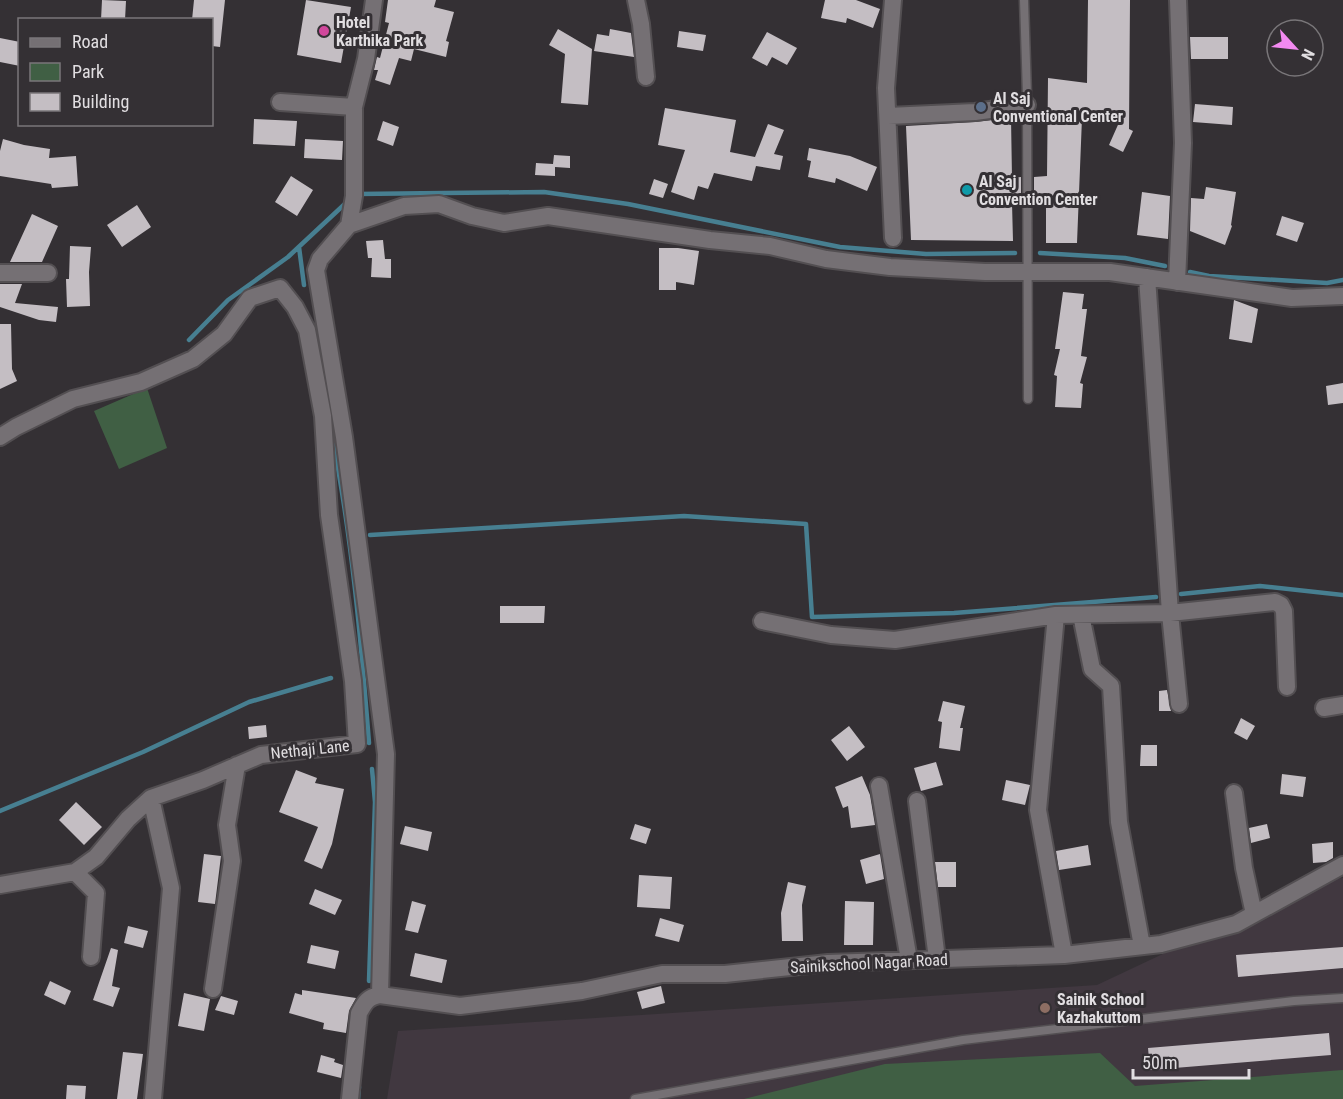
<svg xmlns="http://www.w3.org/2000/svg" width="1343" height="1099" font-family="'Roboto Condensed',sans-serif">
  <rect width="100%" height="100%" fill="#343034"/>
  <!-- built -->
  <path fill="#413840" d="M1343,878V1099H387L398,1031L1097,985L1320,880Z"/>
  <!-- green -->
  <path fill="#405f44" d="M147,388L167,448L119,469L94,411Z
    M1100,1053L1135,1086L1343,1070V1099H744L885,1064Z"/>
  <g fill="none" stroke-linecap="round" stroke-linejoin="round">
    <!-- stream -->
    <path stroke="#477f91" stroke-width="4.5" d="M357,194L544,192L628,204L840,247L926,254L1015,253
      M299,247L304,285
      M1040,253L1125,258L1165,266
      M1190,272L1209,276L1327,283L1343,280
      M189,340L228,300L288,257L348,201
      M332,436C352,537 361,641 369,743
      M370,535L684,516L806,524L812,617L954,613L1156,597
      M1181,594L1260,586L1343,595
      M0,811L143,752L249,702L331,678
      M369,981L375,802L372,769
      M358,1099L359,1087"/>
  </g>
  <!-- building -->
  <path fill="#c4bec3" d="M102,0L126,1L125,20H101Z
    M194,0H225L220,47L212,46V20H192Z
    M306,0L351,7L341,63L297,55Z
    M388,0H436L434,7L454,12L446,41L449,42L446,57L414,49L411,61L399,58L390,85L375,80L378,70H374L377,57L380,58L389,23L385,22Z
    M825,0H856L880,9L873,28L847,18L846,23L821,18Z
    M1088,0H1130L1129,129L1133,131L1123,152L1109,145L1121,118H1082L1077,243H1046V202H1034V177L1047,176L1048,78L1087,83Z
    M558,29L592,49L588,105L561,103L565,54L549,45Z
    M610,29L631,33L634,57L594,51L597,34L609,36Z
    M679,31L706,35L703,51L677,47Z
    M767,32L797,48L787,65L772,57L767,66L752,58Z
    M1190,37H1228V59H1191Z
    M0,38L20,42V66L0,62Z
    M1195,104L1233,107L1232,125L1193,122Z
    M665,108L736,120L730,152L755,157L768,124L784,130L774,154L783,156L780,170L756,166L752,181L714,173L708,189L698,186L694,200L671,192L685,150L658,145Z
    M1011,118L1012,178L1021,177V202L1012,203L1013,241L911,240L906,126L975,122Z
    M254,119L297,121L295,146L253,144Z
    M383,121L399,127L393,146L377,140Z
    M3,139L24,145L50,149L49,158L76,156L78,186L52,188L51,184L0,176V151Z
    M305,139L343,141L342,160L304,158Z
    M809,148L850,156L877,167L867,191L836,178L835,183L808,177L811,161L807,160Z
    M554,155L570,156V168L555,167V176L535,175L536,163L553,164Z
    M291,176L313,190L297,216L275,202Z
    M654,179L668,184L663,198L649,194Z
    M1206,187L1236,192L1231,225L1232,226L1225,245L1190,231L1191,198L1204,199Z
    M1142,192L1170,196L1168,239L1137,235Z
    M137,205L151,227L122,247L107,225Z
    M32,214L58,226L42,262H10Z
    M1282,216L1304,223L1297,242L1276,235Z
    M383,240L385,259H391V278L371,277L372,258H368L366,241Z
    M70,246L91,247L89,272L90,306L67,307L66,279H69Z
    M659,248H678L699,251L694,285L676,282V290H659Z
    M0,284H22L15,303L58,307L56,322L39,320L0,307Z
    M1063,292L1084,294L1082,309H1087L1081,356L1087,357L1080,383L1083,384L1081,408L1055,407L1057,376L1054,375L1060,349H1055Z
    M1234,300L1258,309L1252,343L1229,339Z
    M0,324H11L12,369L17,381L0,389Z
    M1343,383V403L1328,405L1326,386Z
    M500,606H545L544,623H500Z
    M1167,690L1171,711H1159V691Z
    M943,701L965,706L960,728H963L960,751L939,748L942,722L938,721Z
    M1241,718L1255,726L1247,740L1234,733Z
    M266,725L267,737L249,739L248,727Z
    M849,726L865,747L847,761L831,740Z
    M1141,745H1157V766H1140Z
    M936,762L943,785L921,791L914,768Z
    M296,770L317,778L315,783L344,789L332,844L322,869L304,861L318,827L279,812Z
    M1282,774L1306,777L1303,797L1280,794Z
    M862,776L870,795L875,825L851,828L848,806L843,808L835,787Z
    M1006,780L1030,785L1025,805L1002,800Z
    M76,802L102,827L84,845L59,820Z
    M635,824L651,829L646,844L630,839Z
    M1267,824L1270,838L1251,843L1249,828Z
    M405,826L432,832L428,851L400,844Z
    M1333,842V858L1326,862L1313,863L1312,844Z
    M1088,845L1091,865L1059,870L1056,851Z
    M204,854L221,856L215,904L198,902Z
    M880,854L884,879L866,884L860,860Z
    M935,862H956V887H938Z
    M639,875L672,877L670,909L637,907Z
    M788,882L806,886L802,905L803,941H782L781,913Z
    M315,889L342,900L335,915L309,904Z
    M412,901L426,905L418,933L405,930Z
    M845,901L874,902L873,945H844Z
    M660,918L684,925L679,942L655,936Z
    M128,926L148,931L143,948L124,943Z
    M311,945L339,951L335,969L307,963Z
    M1343,947V968L1238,977L1236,955Z
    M111,948L118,950L112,986L120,988L113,1007L93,1000Z
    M415,953L447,960L442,983L410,976Z
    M50,981L71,991L65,1005L44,995Z
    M661,986L665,1003L642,1009L637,992Z
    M302,990L356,998L349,1011L346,1033L323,1029L324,1023L289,1013L295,993L302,995Z
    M184,993L210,999L204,1031L178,1026Z
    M221,996L238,1001L234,1015L215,1010Z
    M1329,1033L1331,1055L1150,1070L1148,1048Z
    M123,1052L143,1054L137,1099H117Z
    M321,1055L335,1059L334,1062L343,1065L341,1078L317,1072Z
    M67,1085L86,1086L85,1099H66Z"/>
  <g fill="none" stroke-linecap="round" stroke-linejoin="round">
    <!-- service casing -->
    <g stroke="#534f52" stroke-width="11">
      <path id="service" d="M1024,0L1027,95L1028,399
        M635,1099L963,1040L1294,1001L1343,998"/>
    </g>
    <!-- minor casing -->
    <g stroke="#534f52" stroke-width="20">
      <path id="minor" d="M636,0L641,24L646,77
        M893,0L886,88L893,238
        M280,102L354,107
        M888,116L975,112L1027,105
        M349,225L354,196V107L366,59L374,0
        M0,273H48
        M1147,277L1170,613L1179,704
        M1177,282L1183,143L1178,0
        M0,437L16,427L73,399L141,382L193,359L224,334L250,298L280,288L295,307L307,330L323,416L329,515L353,681L357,744L261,755L203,780L151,798L128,819L96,857L75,872L0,885
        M1056,615L1038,810L1064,955
        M1081,615L1092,669L1111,686L1119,822L1142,946
        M762,621L831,635L895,640L1056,615L1170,613L1275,602L1281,605L1284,611L1287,687
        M1324,708L1343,705
        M879,786L909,960
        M1234,793L1244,868L1254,914
        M151,798L171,888L153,1099
        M917,801L937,959
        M75,872L96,893L91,957
        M213,989L232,861L227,825L237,765
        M380,995L386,754L344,437L316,270L320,259L349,225L404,206L439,204L472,216L504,223L548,216L710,240L770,246L826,259L890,267L985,272H1110L1292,298L1343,296
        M350,1099L359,1013C365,1002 368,997 380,995L460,1006L582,991L662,974H725L828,963L1064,955L1161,944L1236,924L1343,865"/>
    </g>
    <!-- service -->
    <use href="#service" stroke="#757074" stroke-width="8"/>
    <!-- minor -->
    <use href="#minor" stroke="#757074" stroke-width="16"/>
  </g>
  <!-- markers -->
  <circle fill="#d1479c" stroke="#343034" stroke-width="2" cx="324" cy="31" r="6"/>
  <circle fill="#5c6f8a" stroke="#343034" stroke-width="2" cx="981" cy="107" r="6"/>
  <circle fill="#0f9aa8" stroke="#343034" stroke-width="2" cx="967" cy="190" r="6"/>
  <circle fill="#8d6e63" stroke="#343034" stroke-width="2" cx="1045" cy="1008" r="6"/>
  <g text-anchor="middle" stroke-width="6" stroke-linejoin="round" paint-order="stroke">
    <!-- poi labels -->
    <g font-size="16" font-weight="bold" fill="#e1dee1" stroke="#343034" text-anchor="start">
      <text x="336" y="28">Hotel<tspan x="336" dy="18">Karthika Park</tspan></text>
      <text x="993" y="104">Al Saj<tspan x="993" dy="18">Conventional Center</tspan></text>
      <text x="979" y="187">Al Saj<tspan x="979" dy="18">Convention Center</tspan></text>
      <text x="1057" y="1005">Sainik School<tspan x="1057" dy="18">Kazhakuttom</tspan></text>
    </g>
    <!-- street labels -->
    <g font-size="16" fill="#e1dee1" stroke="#343034">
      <text transform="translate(310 749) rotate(-6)" y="6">Nethaji Lane</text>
      <text transform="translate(869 963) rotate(-3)" y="6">Sainikschool Nagar Road</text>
    </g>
  </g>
  <!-- legend -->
  <rect x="18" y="18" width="195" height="108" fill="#343034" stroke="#797679" stroke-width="1.5"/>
  <rect x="30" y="38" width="30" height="9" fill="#757074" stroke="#797679" stroke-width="1.5"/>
  <text x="72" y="48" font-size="18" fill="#e1dee1">Road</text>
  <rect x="30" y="63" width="30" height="18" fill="#405f44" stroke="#797679" stroke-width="1.5"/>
  <text x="72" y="78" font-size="18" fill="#e1dee1">Park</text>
  <rect x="30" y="93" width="30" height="18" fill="#c4bec3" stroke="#797679" stroke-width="1.5"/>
  <text x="72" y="108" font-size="18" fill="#e1dee1">Building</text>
  <!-- north arrow -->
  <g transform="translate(1295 48) rotate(117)"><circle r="28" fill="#343034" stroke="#797679" stroke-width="1.5"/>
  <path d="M0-4.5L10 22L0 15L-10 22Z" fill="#f38af1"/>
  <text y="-9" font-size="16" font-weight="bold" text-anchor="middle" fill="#e1dee1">N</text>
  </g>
  <!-- scale -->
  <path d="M1133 1069v9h116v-9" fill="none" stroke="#e1dee1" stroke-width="3"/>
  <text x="1142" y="1069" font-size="18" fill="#e1dee1" stroke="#343034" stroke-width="4.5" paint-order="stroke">50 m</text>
</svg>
